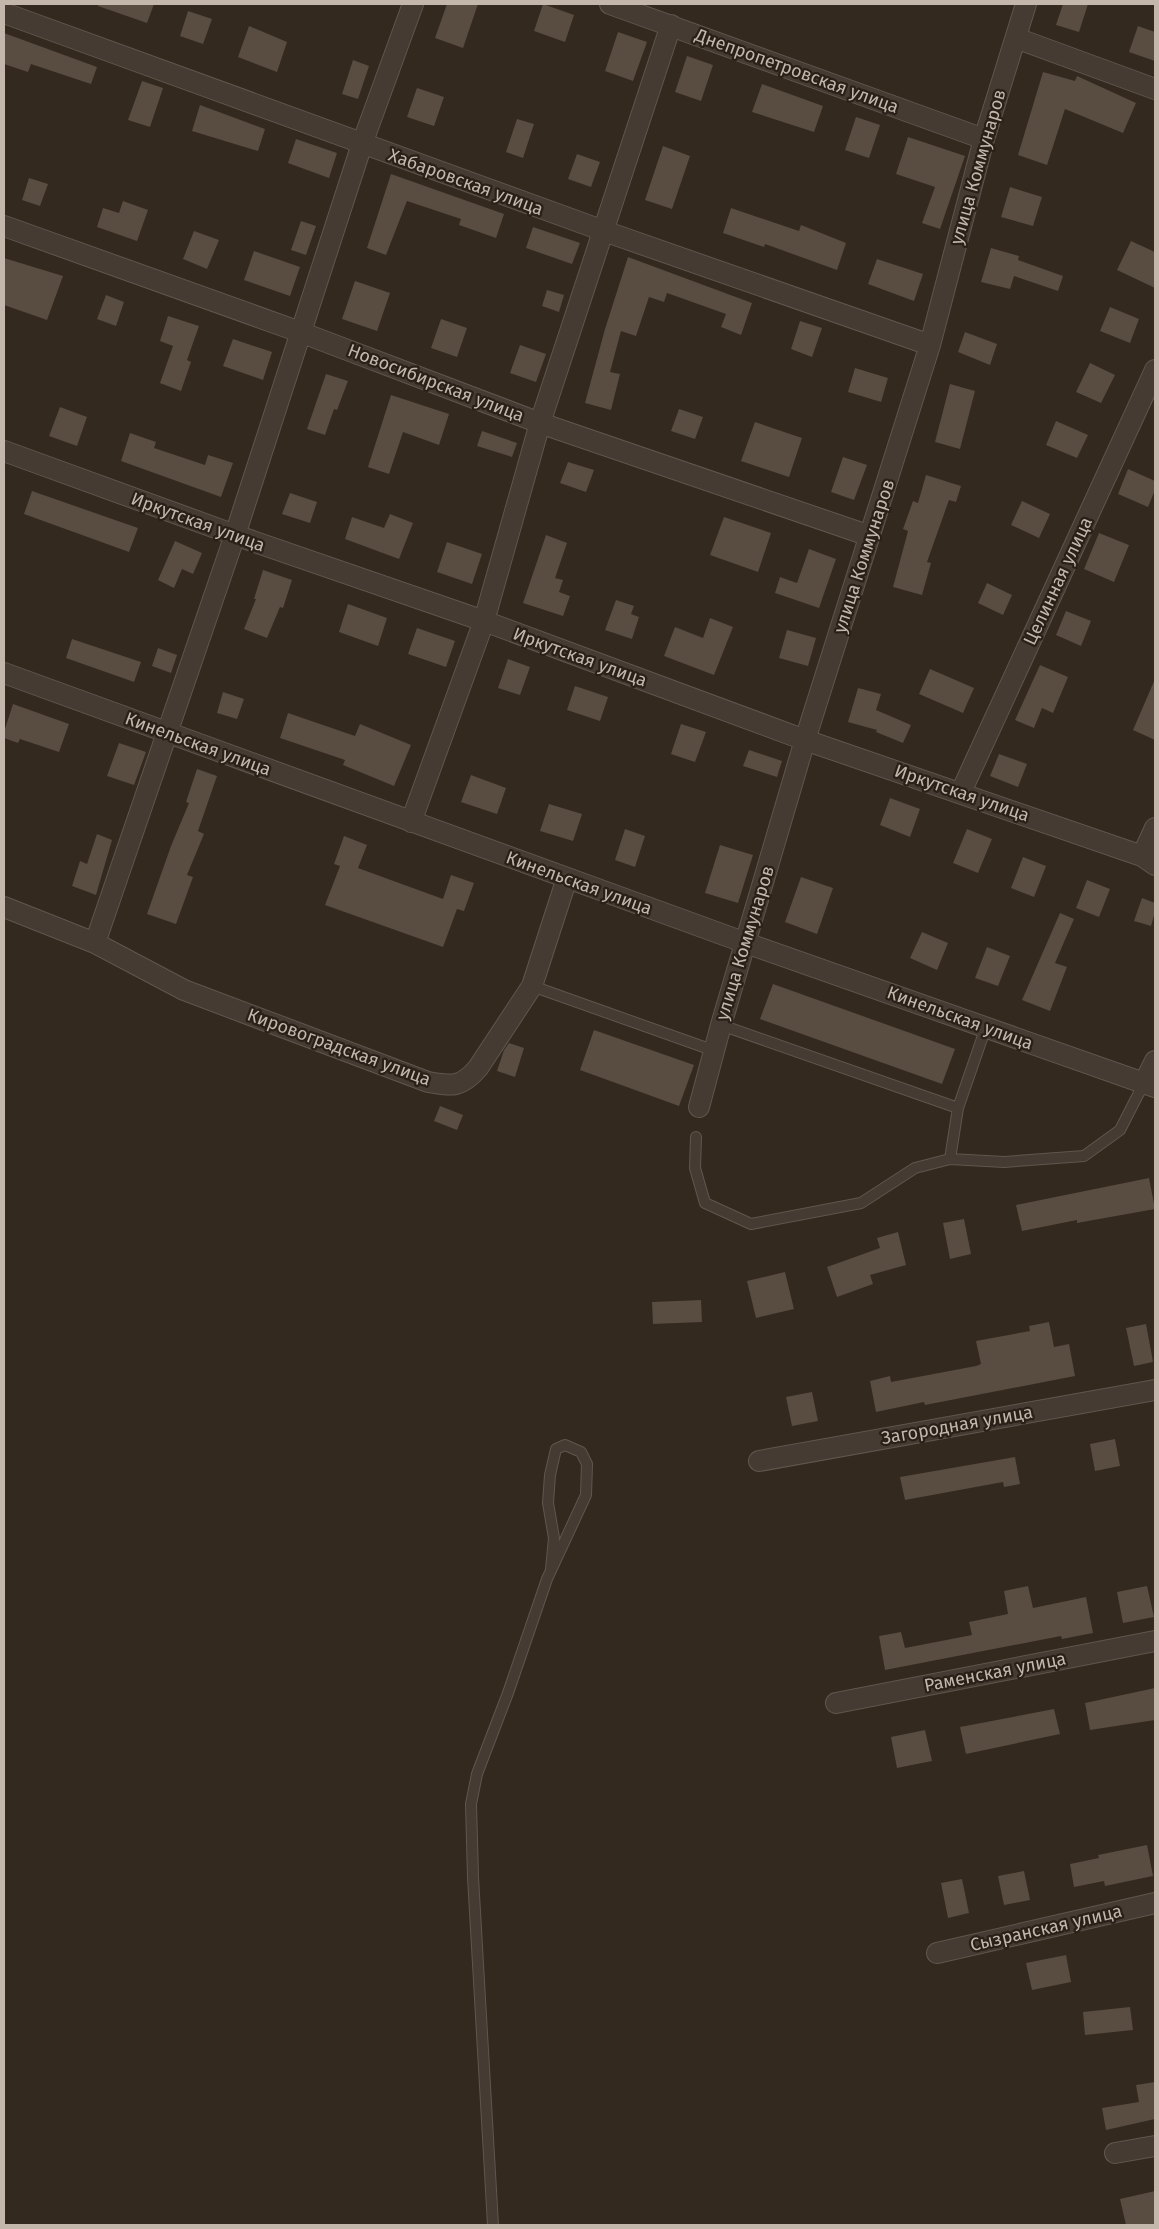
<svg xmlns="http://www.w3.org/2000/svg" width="1159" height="2229" font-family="'Fira Sans',sans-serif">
  <rect width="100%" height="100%" fill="#34291f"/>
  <!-- building -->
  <path fill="#594c40" d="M98,4H154L147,23L98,6Z
    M447,4H478L463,48L435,38Z
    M543,4L574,15L565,42L534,31Z
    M1063,4H1088L1079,32L1056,25Z
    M188,11L212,19L203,44L180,36Z
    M249,26L287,42L277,72L238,57Z
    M1138,26L1155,32V61L1129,52Z
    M618,32L647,42L633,81L605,71Z
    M4,33L97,67L91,84L31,64L28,72L4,64Z
    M687,56L713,65L701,101L675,92Z
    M353,60L369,66L358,99L342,94Z
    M1043,72L1075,81L1077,76L1136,103L1123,133L1065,109L1047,165L1018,155Z
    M142,81L163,88L150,127L128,120Z
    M762,84L823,106L814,132L752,112Z
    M417,88L444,97L434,126L407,117Z
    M200,105L265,129L258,151L192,131Z
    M856,117L880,125L869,158L845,150Z
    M517,119L534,124L523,158L506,152Z
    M908,137L965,156L940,229L922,223L935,187L896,174Z
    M296,139L337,153L329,178L288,163Z
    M663,146L690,156L672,209L645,200Z
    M577,154L600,162L591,187L568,179Z
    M391,174L504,214L496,238L459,225L461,219L407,201L386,255L367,248Z
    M29,178L48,184L40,206L22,200Z
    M1010,187L1042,197L1033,226L1001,217Z
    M123,201L148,210L137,241L97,227L103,208L119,213Z
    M731,208L799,231L801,225L846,243L837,270L765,244L764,247L723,233Z
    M301,221L316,226L306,255L291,250Z
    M533,227L580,243L572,264L526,248Z
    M194,231L219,240L207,269L183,259Z
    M1131,241L1155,252V288L1117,270Z
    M991,248L1019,256L1018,260L1063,276L1058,291L1014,276L1010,289L981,282Z
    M254,251L300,267L290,296L244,280Z
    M628,257L752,303L741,335L721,327L726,314L667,293L664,302L649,297L636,336L621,331L610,372L620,374L611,410L585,403L605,329Z
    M4,258L63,276L47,320L4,305Z
    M877,259L923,274L914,301L868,284Z
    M355,281L390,293L377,331L342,319Z
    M547,290L564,295L559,312L542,306Z
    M106,295L124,302L116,326L97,319Z
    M1110,307L1139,319L1130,343L1100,331Z
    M168,316L199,326L187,360L191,362L181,391L160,383L173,346L160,341Z
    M441,319L467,328L457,357L431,348Z
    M800,321L822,328L812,357L791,349Z
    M965,332L997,344L990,365L958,352Z
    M233,339L272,352L263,380L223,366Z
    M520,345L546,354L536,382L510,373Z
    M1090,363L1115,375L1101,403L1076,392Z
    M855,368L888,378L881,402L848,392Z
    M326,374L348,381L337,410L334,409L325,435L307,429Z
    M950,384L975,391L960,449L935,442Z
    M391,395L449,414L439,445L403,432L389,474L368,467Z
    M60,407L87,417L77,446L49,436Z
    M679,409L703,417L695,439L671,431Z
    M1056,421L1088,435L1077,458L1046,445Z
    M755,422L802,438L789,477L741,461Z
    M482,431L517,443L512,457L477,446Z
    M130,433L156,442L154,448L205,465L208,455L233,463L221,497L121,461Z
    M843,457L867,465L854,500L831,492Z
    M568,462L594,470L586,492L560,483Z
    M1128,469L1155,481V490L1148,507L1118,494Z
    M926,475L961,486L956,502L949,500L927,562L931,563L922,595L893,587L908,531L903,529L913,501L918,503Z
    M32,491L138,528L129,552L24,514Z
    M290,493L317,502L310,523L282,514Z
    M1022,501L1050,514L1039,538L1011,525Z
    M390,514L413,523L399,559L345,539L352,517L384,528Z
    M724,517L771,533L758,572L710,555Z
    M1099,533L1129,545L1114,582L1084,569Z
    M546,535L567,543L555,578L563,580L559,592L570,596L563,616L523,603Z
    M175,541L202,553L193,574L182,569L174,588L158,580Z
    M447,542L482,554L472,584L437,572Z
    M809,549L836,559L819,608L775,593L780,577L797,583Z
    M263,570L292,580L283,608L280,607L267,638L244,629L256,599H254Z
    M987,583L1012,595L1003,615L978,603Z
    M616,600L634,606L631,614L639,617L632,639L605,630Z
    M348,604L387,618L378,646L339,632Z
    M1066,611L1091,621L1081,646L1056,635Z
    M710,618L733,627L714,675L664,656L675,627L703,638Z
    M417,628L455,641L446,667L408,654Z
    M787,630L816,638L808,666L779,658Z
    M72,639L141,662L134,682L66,658Z
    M158,648L177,655L171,673L152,666Z
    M508,659L530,667L520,695L498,688Z
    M1040,665L1068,677L1053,713L1042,708L1034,728L1015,720Z
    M930,669L974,688L963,713L919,694Z
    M1155,679V740L1133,730Z
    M575,686L608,697L600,721L567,710Z
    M858,688L881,694L876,710L911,725L903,743L876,732L877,730L848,722Z
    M223,692L244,699L237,719L217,713Z
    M13,704L69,724L59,752L20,739L18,743L4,738V732Z
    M288,713L355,736L360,724L411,745L394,786L343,765L345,760L280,738Z
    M681,724L706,732L695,762L671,754Z
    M119,743L146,752L134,785L107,776Z
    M749,750L782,761L777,777L743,766Z
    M999,754L1027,764L1018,787L990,776Z
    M197,769L217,776L198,831L204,834L187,875L193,877L176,924L147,914L171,846L189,803L186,802Z
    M471,775L506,788L497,814L461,802Z
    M890,798L920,809L910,837L880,825Z
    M549,804L582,814L573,841L540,831Z
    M625,829L645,836L635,867L615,860Z
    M967,829L992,839L978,873L953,863Z
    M97,834L112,840L96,895L72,886L80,861L87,864Z
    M344,836L367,845L358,868L443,899L451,875L474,883L464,911L457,909L443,947L325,905L340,866L334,864Z
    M720,845L753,855L738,903L705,893Z
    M1023,857L1046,866L1034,897L1011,888Z
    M801,877L833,888L817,934L785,922Z
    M1087,880L1110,889L1099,917L1076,908Z
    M1142,898L1155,903V912L1151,926L1134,921Z
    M1060,913L1074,919L1055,963L1067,967L1050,1011L1022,1000Z
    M922,932L948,943L937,970L910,958Z
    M987,947L1010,956L998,986L975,978Z
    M773,984L955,1049L942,1084L760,1019Z
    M594,1030L694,1065L679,1106L580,1070Z
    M509,1043L524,1048L515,1077L497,1071L504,1050Z
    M440,1106L463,1115L457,1130L434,1121Z
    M1149,1178L1155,1209L1077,1223V1220L1022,1231L1016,1205Z
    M964,1219L971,1254L950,1259L943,1223Z
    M898,1232L906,1265L870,1275L873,1284L837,1297L827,1267L880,1248L877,1238Z
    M785,1272L794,1309L756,1318L747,1281Z
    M701,1300L702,1322L653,1324L652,1302Z
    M1049,1322L1054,1347L1069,1344L1075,1376L925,1405L924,1402L876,1412L870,1381L890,1376L891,1382L976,1366L981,1364L976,1341L1030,1331L1029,1326Z
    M1146,1324L1153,1362L1134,1366L1126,1328Z
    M812,1392L818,1421L792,1426L786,1397Z
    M1115,1439L1120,1466L1095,1471L1090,1444Z
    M1015,1457L1020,1484L1004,1487L1003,1482L905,1500L900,1477Z
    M1028,1586L1033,1608L1086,1597L1093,1633L1062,1639L1061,1636L885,1670L879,1636L901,1632L905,1648L972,1635L969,1622L1008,1614L1004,1591Z
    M1147,1586L1154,1617L1123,1623L1117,1592Z
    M1155,1688V1720L1090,1730L1085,1703Z
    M1054,1709L1060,1734L966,1754L960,1727Z
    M925,1730L932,1761L897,1768L891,1737Z
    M1147,1845L1153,1876L1105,1886L1104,1881L1074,1887L1070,1864L1099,1858L1098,1855Z
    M1024,1871L1030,1900L1004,1905L998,1876Z
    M962,1879L969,1913L948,1918L941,1883Z
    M1066,1955L1071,1982L1032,1990L1026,1963Z
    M1130,2007L1133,2030L1085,2035L1083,2012Z
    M1155,2082V2119L1106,2130L1102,2108L1139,2102L1136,2085Z
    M1155,2191V2225H1126L1120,2199Z"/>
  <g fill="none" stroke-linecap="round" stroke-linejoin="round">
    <!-- lane casing -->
    <g stroke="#61564d" stroke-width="12">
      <path id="lane" d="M532,986L715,1051
        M721,1025L958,1108
        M696,1137L695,1168L705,1203L751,1224L861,1203L915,1168L950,1159L958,1108L986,1027
        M950,1159L1004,1162L1084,1156L1120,1130L1144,1083
        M493,2225L473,1877L471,1804L477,1774L508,1693L547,1579L586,1495L587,1464L581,1452L565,1445L556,1449L550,1475L548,1503L554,1538L551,1569"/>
    </g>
    <!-- street casing -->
    <g stroke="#61564d" stroke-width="22">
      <path id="street" d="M610,4L984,139
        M4,13L604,231L930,345
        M1016,38L1155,89
        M4,226L300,332L540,423L870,536
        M4,451L235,535L484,621L805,740L1142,856L1155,865
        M4,673L746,943L1155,1087
        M961,792L1155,370
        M411,822L484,621L540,423L671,25
        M1142,856L1155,828
        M4,907L95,943L184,990L428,1082C452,1086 461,1088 478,1068L532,986L567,878
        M95,943L235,535L362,144L413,4
        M1144,1083L1155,1061
        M699,1107L721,1025L805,740L930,345L984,139L1026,4
        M759,1461L1155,1390
        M836,1703L1155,1641
        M937,1953L1155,1903
        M1115,2153L1155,2146"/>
    </g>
    <!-- lane -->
    <use href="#lane" stroke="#453b32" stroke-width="10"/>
    <!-- street -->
    <use href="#street" stroke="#453b32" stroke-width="20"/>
  </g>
  <g text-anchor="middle" stroke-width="4.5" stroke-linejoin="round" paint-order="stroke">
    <!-- street labels -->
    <g font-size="18" fill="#c3b7ac" stroke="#292018">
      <text transform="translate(797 71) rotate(20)" y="6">Днепропетровская улица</text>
      <text transform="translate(978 167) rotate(-74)" y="6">улица Коммунаров</text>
      <text transform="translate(466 182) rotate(20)" y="6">Хабаровская улица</text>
      <text transform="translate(436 383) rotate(21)" y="6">Новосибирская улица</text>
      <text transform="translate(198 522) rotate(20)" y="6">Иркутская улица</text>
      <text transform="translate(864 556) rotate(-72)" y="6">улица Коммунаров</text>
      <text transform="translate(1058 581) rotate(-65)" y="6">Целинная улица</text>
      <text transform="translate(580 657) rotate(20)" y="6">Иркутская улица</text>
      <text transform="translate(198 744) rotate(20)" y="6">Кинельская улица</text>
      <text transform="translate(962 793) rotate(19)" y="6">Иркутская улица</text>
      <text transform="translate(579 883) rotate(20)" y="6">Кинельская улица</text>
      <text transform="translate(745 943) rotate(-73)" y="6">улица Коммунаров</text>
      <text transform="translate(960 1018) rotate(20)" y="6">Кинельская улица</text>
      <text transform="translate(339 1047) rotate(20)" y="6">Кировоградская улица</text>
      <text transform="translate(957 1425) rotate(-10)" y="6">Загородная улица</text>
      <text transform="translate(995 1672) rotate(-11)" y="6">Раменская улица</text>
      <text transform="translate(1046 1928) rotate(-13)" y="6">Сызранская улица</text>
    </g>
  </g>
  <!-- border -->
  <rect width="1159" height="2229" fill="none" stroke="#c3b7ac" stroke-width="10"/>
</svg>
